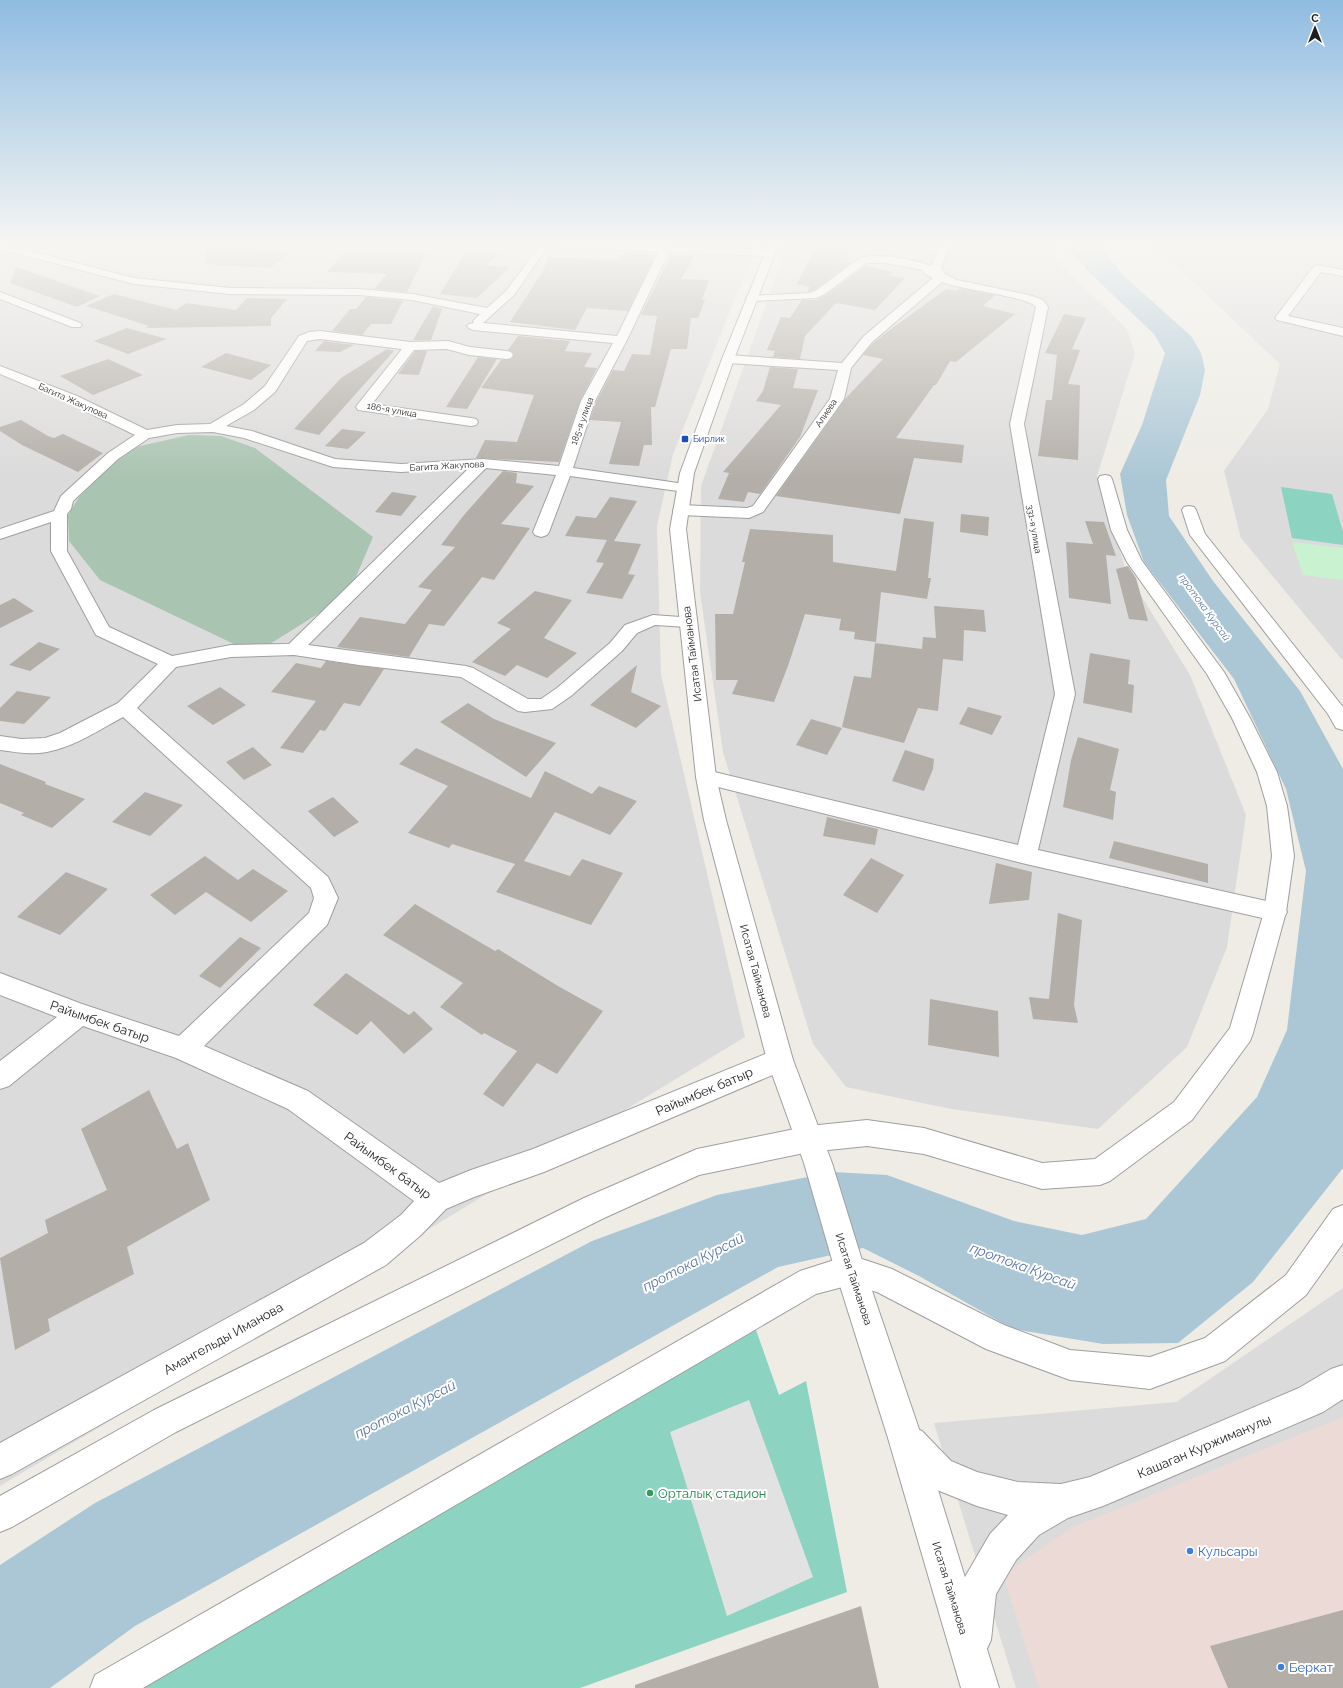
<svg xmlns="http://www.w3.org/2000/svg" width="1343" height="1688" font-family="Raleway,sans-serif">
  <rect width="100%" height="100%" fill="#eeece5"/>
  <!-- residential -->
  <path fill="#dcdbdb" d="M0,243H757L673,454L657,526L661,675L745,1037L240,1344L0,1486Z
    M788,243H1051L1057,261L1127,329L1135,354L1097,476L1126,571L1190,675L1246,815L1227,947L1187,1047L1098,1129L951,1109L846,1087L813,1044L723,752L700,592L701,486Z
    M1152,243H1322L1343,248V661L1241,538L1224,471L1268,409L1280,364Z
    M1343,1288V1688H1016L934,1423L1176,1402Z"/>
  <!-- commercial -->
  <path fill="#ecdad7" d="M1343,1417V1688H1039L1003,1575L1073,1527Z"/>
  <!-- cemetery -->
  <path fill="#a9c4b1" d="M189,435L221,436L255,448L373,537L355,579L324,610L270,644L238,646L100,580L69,541L68,515L79,497L126,452L140,446Z"/>
  <!-- park -->
  <path fill="#c8f2d0" d="M1292,542L1343,548V580L1303,575Z"/>
  <!-- pitch -->
  <path fill="#8dd3c1" d="M1281,487L1332,494L1343,532V545L1292,538Z
    M756,1330L779,1395L806,1381L847,1592L580,1688H133Z"/>
  <!-- parking -->
  <path fill="#e2e2e2" d="M749,1400L813,1577L727,1616L670,1432Z"/>
  <!-- water -->
  <path fill="#abc7d6" d="M1068,243H1097L1125,277L1191,336L1201,353L1205,370L1200,395L1166,480L1169,516L1213,581L1300,691L1343,769V1168L1253,1282L1178,1343L1103,1344L1013,1329L919,1276L863,1248L778,1267L135,1626L50,1688H0V1565L95,1503L592,1241L717,1195L833,1172L887,1175L1014,1221L1082,1235L1146,1219L1257,1097L1287,1030L1306,871L1286,789L1234,679L1144,562L1127,515L1120,474L1142,425L1165,353L1154,334L1091,274L1072,252Z"/>
  <!-- building -->
  <path fill="#b3aea8" d="M821,243H850L847,262L851,263L816,289L807,292L810,287L797,284L808,262Z
    M206,247L292,251L270,268L205,264Z
    M345,252H427L407,292L374,289L387,274L327,272Z
    M466,252L499,253L487,265L510,267L477,298L440,294Z
    M623,253L656,255L628,311L587,308L575,330L510,322L543,271L548,257L620,260Z
    M671,254L695,256L681,279L709,280L702,299L705,300L698,318H691L687,349H671L655,407H651L652,445H644L639,466L609,464L621,422L590,420L596,402L613,370L624,371L632,354L650,355L657,316L641,315Z
    M865,266L893,272L890,276L905,278L875,310L836,303L805,336L800,359L773,357L775,351L767,350L781,317L790,318L802,300H816L826,295Z
    M16,267L100,296L77,307L10,283Z
    M960,288L995,295L983,306L1015,314L956,362L950,361L936,385H934L896,438L964,445L962,463L914,458L900,514L776,496L845,399L883,359L863,355L873,343L887,332L946,289L956,291Z
    M114,294L176,310L186,303L236,310L247,298L287,299L271,318V326L146,328L149,326L86,306Z
    M366,297L403,301L391,324H371L362,335L332,331L350,309H356Z
    M433,306L442,309L431,340H413Z
    M1064,314L1086,318L1072,349L1080,350L1068,384L1080,385L1078,460L1038,456L1046,400H1052L1057,355L1045,353Z
    M127,328L167,339L128,354L94,341Z
    M518,336L570,341L565,351L592,353L584,367L597,368L580,401L559,462L476,458L485,440L517,442L534,395L481,388L501,360L512,359L514,354L512,351L508,350Z
    M324,341L354,345L340,352L315,351Z
    M387,349L394,351L319,435L294,429L341,378Z
    M415,351H427L419,375L398,374Z
    M226,353L271,365L251,380L201,367Z
    M478,357L497,359L467,409L446,407Z
    M108,359L143,375L93,395L60,376Z
    M770,367L798,369L793,388L818,390L800,437L760,494L748,492L744,502L718,499L729,473L723,472L781,405L756,401L763,391Z
    M21,420L48,436L54,438L63,434L103,453L78,472L22,445L0,431V427Z
    M342,429L366,432L348,449L325,446Z
    M503,471L517,473L516,483L534,486L501,524L530,528L494,580L482,577L444,626L429,624L409,657L337,647L360,617L405,624L432,590L418,587L455,547L441,545L464,515Z
    M392,492L417,496L401,516L375,512Z
    M610,497L637,501L614,541L641,544L628,574L635,575L622,599L586,593L604,563L596,562L607,540L565,536L576,516L596,518Z
    M961,514L989,517L988,536L960,532Z
    M904,518L934,522L928,578H931L927,599L881,592L876,642L854,639L855,632L839,630L841,619L805,614L788,666L774,702L732,694L738,680H716L715,614H733L745,562H742L750,529L833,535V562L896,571Z
    M1085,521L1104,522L1116,556L1106,555L1111,604L1069,598L1066,542L1093,544Z
    M1128,566L1136,578L1148,621L1129,619L1116,569Z
    M535,591L572,600L544,638L577,653L547,678L517,665L505,676L472,662L511,629L497,623Z
    M14,598L34,611L0,628V605Z
    M934,606L984,610L986,632L964,630L963,661L943,659L938,711L918,708L904,743L842,727L854,676L871,678L875,643L922,649L923,637L936,638Z
    M39,642L60,649L30,671L9,665Z
    M1090,653L1130,660L1128,684L1134,685L1132,713L1083,703Z
    M326,661L384,669L360,706L344,703L325,731L320,730L303,753L280,748L316,701L271,692L296,663L321,668Z
    M637,665L631,692L661,706L636,728L590,705Z
    M220,687L246,705L213,725L187,706Z
    M17,691L51,697L24,724L0,721V708Z
    M468,703L494,719L556,743L526,777L440,722Z
    M968,707L1002,716L992,735L959,724Z
    M811,719L842,728L827,755L796,745Z
    M1078,737L1119,749L1110,790L1116,792L1113,820L1063,807L1071,760Z
    M253,747L272,765L244,780L226,762Z
    M416,748L531,798L545,771L592,794L599,786L637,801L610,835L555,812L524,861L570,876L582,859L623,873L591,925L496,892L515,864L452,844L449,848L408,833L448,786L399,764Z
    M905,750L934,759L933,769L924,791L892,781Z
    M0,764L46,782L45,784L85,799L52,828L21,815L24,813L0,803Z
    M145,792L183,805L150,836L112,822Z
    M333,797L359,822L334,837L308,811Z
    M827,817L878,829L875,845L823,836Z
    M1114,841L1208,864V883L1109,858Z
    M205,856L238,880L253,869L288,891L251,922L206,892L175,915L150,895Z
    M871,858L904,875L877,913L843,895Z
    M996,863L1032,872L1029,900L989,904Z
    M66,872L108,889L60,935L17,917Z
    M415,904L495,951L498,949L558,986L603,1011L557,1074L537,1063L503,1107L483,1094L517,1051L484,1033L482,1035L440,1007L463,983L383,935Z
    M1058,913L1082,920L1074,1005L1078,1023L1033,1019L1029,997L1049,999Z
    M240,937L261,948L220,988L199,976Z
    M346,973L409,1015L414,1011L433,1029L404,1054L371,1021L357,1035L313,1005Z
    M930,999L998,1011L999,1057L928,1045Z
    M149,1090L177,1149L188,1143L210,1200L127,1247L134,1274L48,1319L50,1331L15,1350L0,1258L48,1233L45,1220L107,1190L81,1129Z
    M861,1606L879,1688H635V1685Z
    M1343,1610V1688H1228L1210,1646Z"/>
  <g fill="none" stroke-linecap="round" stroke-linejoin="round">
    <!-- pedestrian casing -->
    <g stroke="#9f9f9f" stroke-width="2">
      <path id="pedestrian" d="M1105,475L1110,476L1112,479L1127,530L1142,561L1224,672L1250,718L1277,772L1287,806L1294,856L1286,912L1253,1033L1250,1041L1192,1120L1110,1181L1100,1185L1042,1189L924,1154L867,1146L809,1152L699,1175L604,1218L176,1432L12,1527L0,1532V1496L154,1410L584,1198L697,1149L809,1126L867,1120L924,1128L1042,1163L1095,1159L1174,1102L1230,1028L1264,912L1272,856L1267,806L1257,772L1232,718L1207,674L1127,562L1111,530L1098,479L1100,476Z
        M1189,506L1194,507L1196,510L1205,534L1343,707V730L1336,728L1328,714L1190,535L1182,510L1184,507Z
        M1343,1205V1243L1306,1295L1225,1361L1150,1389L1070,1380L986,1349L877,1292L850,1285L816,1294L143,1688H90L95,1675L800,1271L850,1255L892,1269L1004,1325L1070,1350L1150,1357L1205,1338L1286,1275L1333,1209Z"/>
    </g>
    <!-- minor casing -->
    <g stroke="#9f9f9f" stroke-width="2">
      <path id="minor" d="M0,243L134,278L230,288L360,289L412,294L487,308L506,291L542,243H550L514,295L483,323L617,336L660,249L665,246L669,247L670,249L627,340L595,401L573,468L685,484L690,485L692,488L690,491L685,492L570,476L549,532L547,535L541,537L535,535L533,532L556,475L486,468L308,645L466,666L473,668L528,699H541L557,688L610,643L625,625L653,615L694,618L697,622L694,626L688,627L655,625L637,633L622,651L571,696L552,709L525,712L518,711L461,677L359,665L294,655L231,657L176,667L137,708L328,877L338,898L327,925L204,1046L308,1091L439,1183L471,1170L533,1149L780,1048L789,1052L793,1060L789,1068L544,1172L474,1197L446,1209L421,1235L386,1265L12,1474L0,1479V1443L364,1243L401,1215L414,1201L288,1109L176,1058L83,1026L9,1086L0,1089V1061L57,1017L0,995V973L82,1004L179,1036L309,913L314,898L311,888L123,717C99,730 74,747 47,752C31,755 15,752 0,750V736L21,739L45,738L60,733L118,703L158,664L96,635L51,551V522L0,539V529L54,511L61,496L108,453L135,435L67,402L0,374V366L77,396L147,430L177,425L210,424L244,404L265,386L299,336L309,332L320,331L410,342L448,341L470,347L507,351L511,352L513,355L511,358L507,359L469,355L447,349L414,350L372,404L471,418L476,419L478,422L476,425L471,426L358,410L356,407L358,404L402,349L320,339L307,341L275,392L254,410L226,426L252,431L335,459L401,464L483,459L559,466L581,401L613,343L473,330L469,328L467,326L469,324L474,323L473,321L480,314L412,300L360,295L230,294L134,284L0,249ZM213,432L244,438L333,467L401,472L469,468L289,644L231,645L172,656L109,627L67,551V514L71,509L73,501L118,459L149,438L177,433Z
        M941,243H951L941,267L946,275L957,280L1029,295L1043,300L1048,307L1024,424L1075,694L1038,850L1275,903L1283,905L1287,912L1283,919L1275,921L1026,864L706,784L699,782L696,777L699,772L706,770L1018,845L1055,694L1010,424L1036,307C1030,297 958,289 942,282L872,342L851,368L844,399L763,512L749,518L681,515L676,513L673,510L676,507L681,505L747,508L753,506L830,399L838,370L728,363L724,362L722,359L724,356L728,355L842,363L864,336L933,278L925,274L923,270L886,263H866L825,294L816,298L752,301L746,298L748,296L810,293L817,290L860,258C878,253 914,259 931,266Z
        M1318,265L1343,270V276L1321,272L1288,316L1343,328V336L1277,320L1275,318L1314,266Z
        M0,292L80,323L82,325L80,327H72L0,299Z
        M1343,1365V1399L1323,1412L1103,1506L1068,1518L1039,1535L1016,1560L996,1594L991,1640L985,1653L972,1659L959,1653L953,1640L960,1590L965,1577L990,1534L1008,1515L977,1506L927,1486L898,1455L893,1443L898,1431L910,1426L922,1431L951,1461L977,1472L1018,1482L1061,1484L1090,1477L1299,1388L1331,1369Z"/>
    </g>
    <!-- tertiary casing -->
    <g stroke="#9f9f9f" stroke-width="2">
      <path id="tertiary" d="M521,243H602L766,250L769,243H779L734,359L694,473L686,529L716,777L726,820L793,1060L832,1163L865,1270L922,1438L999,1688H961L888,1438L835,1270L804,1163L767,1060L704,820L696,777L670,529L680,473L722,359L764,256L526,246Z"/>
    </g>
    <!-- pedestrian -->
    <use href="#pedestrian" fill="#fff" fill-rule="evenodd"/>
    <!-- minor -->
    <use href="#minor" fill="#fff" fill-rule="evenodd"/>
    <!-- tertiary -->
    <use href="#tertiary" fill="#fff" fill-rule="evenodd"/>
  </g>
  <!-- sky -->
  <linearGradient id="sky" x2="0" y2="1"><stop stop-color="#8fbce1"/><stop offset="0.51" stop-color="#f7f6f3"/><stop offset="1" stop-color="#f7f6f3" stop-opacity="0"/></linearGradient>
  <rect width="1343" height="479" fill="url(#sky)"/>
  <!-- markers -->
  <rect fill="#1a4fb4" stroke="#fff" stroke-width="1.5" x="681" y="435" width="8" height="8" rx="2"/>
  <circle fill="#2e9e5b" stroke="#fff" stroke-width="1.5" cx="650" cy="1493" r="4"/>
  <g fill="#3f7fe0" stroke="#fff" stroke-width="1.5">
    <circle cx="1190" cy="1551" r="4"/>
    <circle cx="1281" cy="1667" r="4"/>
  </g>
  <g text-anchor="middle" stroke-width="4" stroke-linejoin="round" paint-order="stroke">
    <!-- far-street labels -->
    <g font-size="9" fill="#1e1e1e" stroke="#fff">
      <text transform="translate(73 401) rotate(24)" y="3">Багита Жакупова</text>
      <text transform="translate(392 410) rotate(10)" y="3">186-я улица</text>
      <text transform="translate(826 413) rotate(-56)" y="3">Алиева</text>
      <text transform="translate(582 421) rotate(-70)" y="3">185-я улица</text>
      <text transform="translate(447 466) rotate(-3)" y="3">Багита Жакупова</text>
      <text transform="translate(1034 529) rotate(80)" y="3">331-я улица</text>
    </g>
    <!-- far-transit labels -->
    <g font-size="9" fill="#164399" stroke="#fff" text-anchor="start">
      <text x="693" y="442">Бирлик</text>
    </g>
    <!-- far-water labels -->
    <g font-size="10" font-style="italic" fill="#5673a2" stroke="#fff">
      <text transform="translate(1205 607) rotate(54)" y="4">протока Курсай</text>
    </g>
    <!-- street labels -->
    <g font-size="11" fill="#1e1e1e" stroke="#fff">
      <text transform="translate(692 654) rotate(-97)" y="4">Исатая Тайманова</text>
      <text transform="translate(756 971) rotate(75)" y="4">Исатая Тайманова</text>
      <text transform="translate(854 1279) rotate(72)" y="4">Исатая Тайманова</text>
      <text transform="translate(950 1588) rotate(73)" y="4">Исатая Тайманова</text>
    </g>
    <!-- near-street labels -->
    <g font-size="13" fill="#1e1e1e" stroke="#fff">
      <text transform="translate(100 1021) rotate(19)" y="5">Райымбек батыр</text>
      <text transform="translate(704 1091) rotate(-23)" y="5">Райымбек батыр</text>
      <text transform="translate(388 1165) rotate(36)" y="5">Райымбек батыр</text>
      <text transform="translate(223 1338) rotate(-29)" y="5">Амангельды Иманова</text>
      <text transform="translate(1204 1446) rotate(-23)" y="5">Кашаган Куржиманулы</text>
    </g>
    <!-- near-leisure labels -->
    <g font-size="13" fill="#27864d" stroke="#fff" text-anchor="start">
      <text x="658" y="1498">Орталық стадион</text>
    </g>
    <!-- near-shop labels -->
    <g font-size="13" fill="#366cbe" stroke="#fff" text-anchor="start">
      <text x="1198" y="1556">Кульсары</text>
      <text x="1289" y="1672">Беркат</text>
    </g>
    <!-- near-water labels -->
    <g font-size="14" font-style="italic" fill="#5673a2" stroke="#fff">
      <text transform="translate(693 1262) rotate(-27)" y="5">протока Курсай</text>
      <text transform="translate(1023 1266) rotate(20)" y="5">протока Курсай</text>
      <text transform="translate(405 1409) rotate(-27)" y="5">протока Курсай</text>
    </g>
  </g>
  <!-- north arrow -->
  <g transform="translate(1315 28)" stroke="#ffffff" stroke-width="3" paint-order="stroke">
  <path d="M0-3L7 15L0 10L-7 15Z" fill="#1e1e1e"/>
  <text y="-6" font-size="11" font-weight="bold" text-anchor="middle" fill="#1e1e1e">С</text>
  </g>
</svg>
